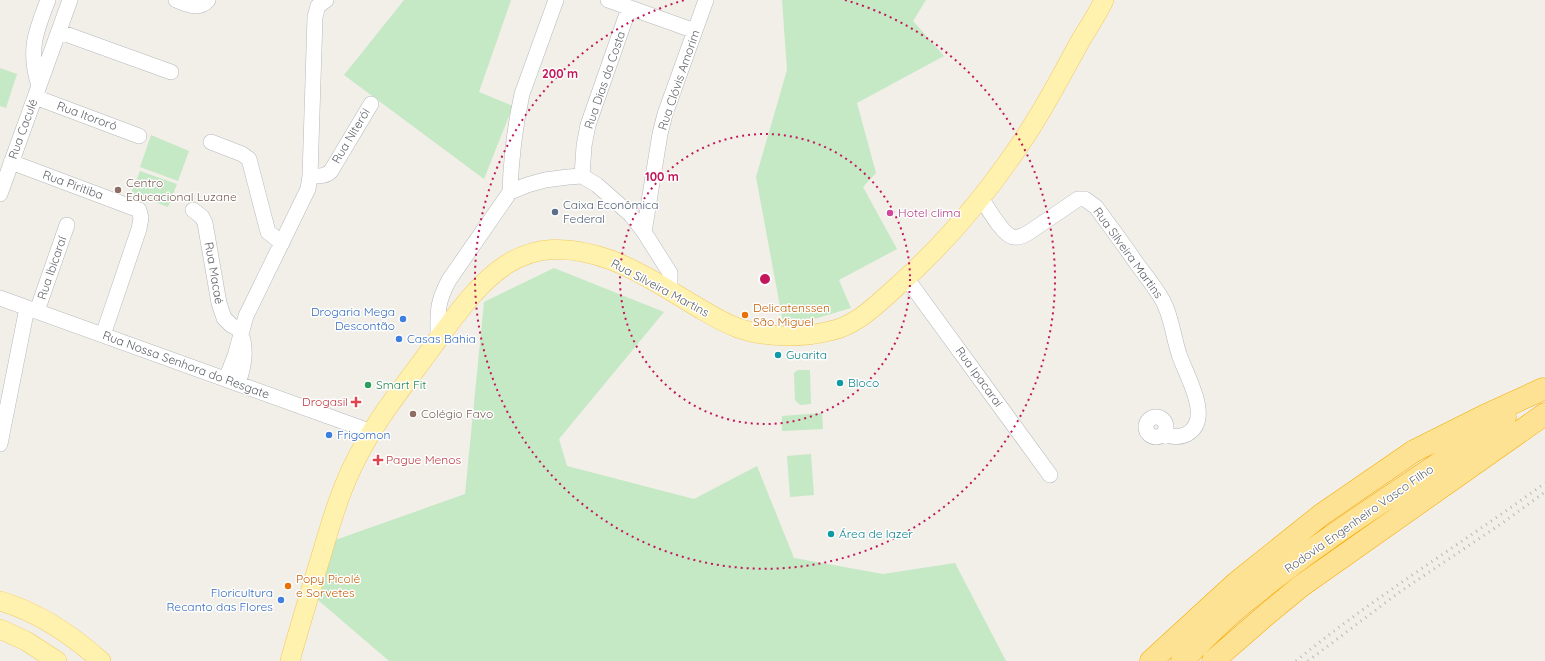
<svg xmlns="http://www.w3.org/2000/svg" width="1545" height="661" font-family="Quicksand,sans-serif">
  <rect width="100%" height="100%" fill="#f1efe8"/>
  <!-- green -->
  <path fill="#c5e8c5" d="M404,0H511L479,92L513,106L484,179L344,75Z
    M782,0H926L913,21L944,56L857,103L876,173L863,187L897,249L839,280L851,308L784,328L756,177L787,70Z
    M0,68L17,74L6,108L0,106Z
    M151,135L189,151L178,181L140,167Z
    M140,171L177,184L168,207L131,193Z
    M554,268L664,312L559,439L567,466L694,499L757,466L794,558L883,574L955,563L1006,661H389L311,594L327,543L465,494L484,302Z
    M798,370H810L811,404L800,405L795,400L794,373Z
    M822,413L823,429L782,431V416Z
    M811,454L814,495L790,497L787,456Z"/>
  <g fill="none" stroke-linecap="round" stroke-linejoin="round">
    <!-- minor casing -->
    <g stroke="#b5b8bc" stroke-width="16">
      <path id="minor" d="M176,0C187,4 199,11 208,0
        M608,0L695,31
        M60,32L171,72
        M39,86C28,51 35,33 48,0
        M35,97L139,136
        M211,142L242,154L249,159L268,232L282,243
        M11,162L139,210L141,218L139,229L103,335
        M310,176C318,176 325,177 331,171L371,104
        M582,176L584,146L588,125L629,8
        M510,192L527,185L545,180L568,177L582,176L597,185L631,215L644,232L670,273V291
        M510,192C511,159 515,126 522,94L556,0
        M0,194L70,0
        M981,198C987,207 1003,235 1013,237C1018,238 1023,236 1028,233L1078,199H1085L1096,207C1110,226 1124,245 1137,264C1146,276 1156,288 1163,301C1172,318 1173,336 1179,354C1185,374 1214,419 1187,434C1179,438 1171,437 1164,434
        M193,210L202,217L205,223L219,303L224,318L231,325L242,331
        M644,232L660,134L665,114L706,0
        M907,279L1050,475
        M0,298L372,432
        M37,311L67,225
        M438,339C438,313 436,304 449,280L510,192
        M226,379L235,356L246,316L308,189L310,176L315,17L318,6L326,0
        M238,384C243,368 246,356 243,340
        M1146 427a10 10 0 1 1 20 0a10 10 0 1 1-20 0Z
        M0,444L27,308"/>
    </g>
    <!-- major casing -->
    <g stroke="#f2c960" stroke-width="20">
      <path id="major" d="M0,601C38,612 72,635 101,661
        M0,629L26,641L57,661
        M290,661C300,625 311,589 322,553C332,519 342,485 359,454C379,415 408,381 433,346C482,279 518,226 611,260C642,272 670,291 699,308C711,315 724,323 738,328C766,338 801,338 830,331C855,326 874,307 892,291C942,247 986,196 1023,140C1045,108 1063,72 1082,38C1090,25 1098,13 1104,0"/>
    </g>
    <!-- highway casing -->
    <g stroke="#f9ab00" stroke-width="23">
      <path id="highway" d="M1151,661L1236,583L1321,515L1414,451L1484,416L1543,389
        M1182,661C1204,639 1226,616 1251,597C1331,531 1422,478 1505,417
        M1213,661L1267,614L1301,586L1545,414"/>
    </g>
    <!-- minor -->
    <use href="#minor" stroke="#fff" stroke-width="15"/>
    <!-- major -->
    <use href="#major" stroke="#fff2af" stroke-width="19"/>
    <!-- highway -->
    <use href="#highway" stroke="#fde293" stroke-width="22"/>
    <!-- rail -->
    <path stroke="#b6b7b8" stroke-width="3" stroke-dasharray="1 5" stroke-linecap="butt" d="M1296,661C1375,596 1463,543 1545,483
      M1308,661L1401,591L1501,524L1545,492"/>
  </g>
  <!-- distance rings -->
  <g fill="none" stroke="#c2185b" stroke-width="2" stroke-dasharray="2 4">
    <circle cx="765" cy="279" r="145"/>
    <path d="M845 0A290 290 0 1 1 685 0"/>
  </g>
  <!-- markers -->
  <g fill="#8d6e63" stroke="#fff" stroke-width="1.5">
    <circle cx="118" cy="190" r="4"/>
    <circle cx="413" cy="414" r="4"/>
  </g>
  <circle fill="#5c6f8a" stroke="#fff" stroke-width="1.5" cx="555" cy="212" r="4"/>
  <circle fill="#d1479c" stroke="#fff" stroke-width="1.5" cx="890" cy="213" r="4"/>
  <g fill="#e8710a" stroke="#fff" stroke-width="1.5">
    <circle cx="745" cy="315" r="4"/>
    <circle cx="288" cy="586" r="4"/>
  </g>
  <g fill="#3f7fe0" stroke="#fff" stroke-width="1.5">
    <circle cx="403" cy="319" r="4"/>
    <circle cx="399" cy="339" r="4"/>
    <circle cx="329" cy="435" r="4"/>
    <circle cx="281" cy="600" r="4"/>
  </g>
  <g fill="#0f9aa8" stroke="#fff" stroke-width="1.5">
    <circle cx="778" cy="355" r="4"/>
    <circle cx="840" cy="383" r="4"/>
    <circle cx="831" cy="534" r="4"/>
  </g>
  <circle fill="#2e9e5b" stroke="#fff" stroke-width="1.5" cx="368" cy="385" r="4"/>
  <g fill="#e0444e" stroke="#fff" stroke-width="1.5">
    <path d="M354 396h4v4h4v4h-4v4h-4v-4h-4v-4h4z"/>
    <path d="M376 454h4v4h4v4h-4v4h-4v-4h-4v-4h4z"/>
  </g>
  <g text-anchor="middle" stroke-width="3" stroke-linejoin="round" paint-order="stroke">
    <!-- street labels -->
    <g font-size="12" fill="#5f6368" stroke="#fff">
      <text transform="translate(605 80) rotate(-71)" y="4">Rua Dias da Costa</text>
      <text transform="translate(679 80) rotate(-71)" y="4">Rua Clóvis Amorim</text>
      <text transform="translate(87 116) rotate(20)" y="4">Rua Itororó</text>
      <text transform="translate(23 129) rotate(-70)" y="4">Rua Caculé</text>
      <text transform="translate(351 136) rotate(-59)" y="4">Rua Niterói</text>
      <text transform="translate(73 185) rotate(20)" y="4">Rua Piritiba</text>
      <text transform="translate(1128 253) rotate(54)" y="4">Rua Silveira Martins</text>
      <text transform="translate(52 268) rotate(-71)" y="4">Rua Ibicaraí</text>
      <text transform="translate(214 273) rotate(80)" y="4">Rua Macaé</text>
      <text transform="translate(660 288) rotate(28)" y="4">Rua Silveira Martins</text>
      <text transform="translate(186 365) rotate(20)" y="4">Rua Nossa Senhora do Resgate</text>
      <text transform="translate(979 377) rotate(54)" y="4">Rua Ipacarai</text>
      <text transform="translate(1359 519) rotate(-35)" y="4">Rodovia Engenheiro Vasco Filho</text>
    </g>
    <!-- education labels -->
    <g font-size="12" fill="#785e54" stroke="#fff" text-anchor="start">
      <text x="126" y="187">Centro<tspan x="126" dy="14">Educacional Luzane</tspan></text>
      <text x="421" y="418">Colégio Favo</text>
    </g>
    <!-- service labels -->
    <g font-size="12" fill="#4e5e75" stroke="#fff" text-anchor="start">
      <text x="563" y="209">Caixa Econômica<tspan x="563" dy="14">Federal</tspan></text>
    </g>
    <!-- hotel labels -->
    <g font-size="12" fill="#b23c85" stroke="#fff" text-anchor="start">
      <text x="898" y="217">Hotel clima</text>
    </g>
    <!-- food labels -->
    <g font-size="12" fill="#c56008" stroke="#fff" text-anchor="start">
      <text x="753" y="312">Delicatenssen<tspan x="753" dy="14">São Miguel</tspan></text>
      <text x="296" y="583">Popy Picolé<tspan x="296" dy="14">e Sorvetes</tspan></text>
    </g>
    <!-- shop labels -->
    <g font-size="12" fill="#366cbe" stroke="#fff" text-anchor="end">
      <text x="395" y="316">Drogaria Mega<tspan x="395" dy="14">Descontão</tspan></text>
      <text x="407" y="343" text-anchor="start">Casas Bahia</text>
      <text x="337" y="439" text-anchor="start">Frigomon</text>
      <text x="273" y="597">Floricultura<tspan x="273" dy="14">Recanto das Flores</tspan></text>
    </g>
    <!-- culture labels -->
    <g font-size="12" fill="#0d838f" stroke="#fff" text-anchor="start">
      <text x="786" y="359">Guarita</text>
      <text x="848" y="387">Bloco</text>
      <text x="839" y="538">Área de lazer</text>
    </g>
    <!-- leisure labels -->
    <g font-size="12" fill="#27864d" stroke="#fff" text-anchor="start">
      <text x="376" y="389">Smart Fit</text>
    </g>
    <!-- health labels -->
    <g font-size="12" fill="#be3a42" stroke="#fff" text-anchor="end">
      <text x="348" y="406">Drogasil</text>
      <text x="386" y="464" text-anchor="start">Pague Menos</text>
    </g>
  </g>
  <circle cx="765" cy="279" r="6" fill="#c2185b" stroke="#fff" stroke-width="2"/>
  <g font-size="12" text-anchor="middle" font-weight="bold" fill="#c2185b" stroke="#fff" stroke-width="3" stroke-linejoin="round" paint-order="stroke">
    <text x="560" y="78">200 m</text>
    <text x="662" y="181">100 m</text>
  </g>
</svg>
